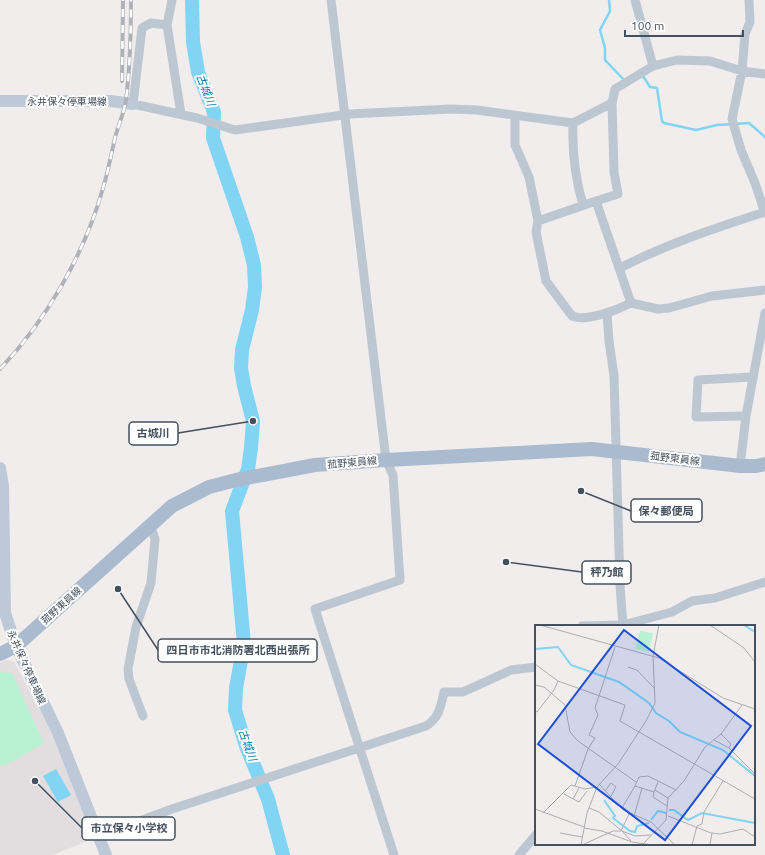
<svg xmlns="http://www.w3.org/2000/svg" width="765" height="855" font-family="Ubuntu,'Noto Sans JP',sans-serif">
  <rect width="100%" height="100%" fill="#f1eded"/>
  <!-- education -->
  <path fill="#e2dedf" d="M6,660L14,662L47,723L94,838L53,855H0V663Z"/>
  <!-- green -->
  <path fill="#b8f2d2" d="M0,672L12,673L44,743L4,766L0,765Z"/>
  <!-- water -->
  <path fill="#81d4f3" d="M56,769L71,795L58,802L43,776Z"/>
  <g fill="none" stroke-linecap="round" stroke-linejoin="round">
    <!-- stream -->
    <path stroke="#81d4f3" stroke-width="2.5" d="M609,0L610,11L600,30L605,48V60L625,81
      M642,77L643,76L650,87L657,88L662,121L664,123L696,130L717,125L749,123L765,137"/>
    <!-- river -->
    <path stroke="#81d4f3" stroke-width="14" d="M192,0L193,42L198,72L214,112L213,138L247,237L254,265L255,287L252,310L242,350L241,368L244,386L253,421L251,448L248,469L232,511L244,644L236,688L235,710L246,746L268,799L283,855"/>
    <!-- street -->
    <path stroke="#bdc7d1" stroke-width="9" d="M172,0L167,25L181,114
      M331,0L386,460L393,475L400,580L315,609L394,855
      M635,0L653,66
      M749,0L750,22L745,34L742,71L732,119L741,150L755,183L765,213
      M167,25L151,23L142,28L133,104L197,118L235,130L350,114L451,109L477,110L573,123L612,103L615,89L653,66L677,60L710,61L742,71L765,74
      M515,116V145L529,177L538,221L536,232L546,281L572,316C587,322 617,310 631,303L596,201L538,221
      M573,123C572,151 575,178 583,205
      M596,201L618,194L614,172L612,103
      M620,268C667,244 715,228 765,212
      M631,303L658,309L669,308L712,296L765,290
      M607,313L609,341L614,376L620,585L623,626
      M746,416L696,417L698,380L752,377
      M740,466L746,416L765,313
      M582,626L623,625L672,612L692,601L715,598L765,582
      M143,716L129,679L128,669L136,627L151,583L155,539L150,524
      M99,836L172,809L426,726C439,718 441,706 444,692H463L511,670L536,667
      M519,855L536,835"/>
    <!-- secondary -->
    <path stroke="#bec9d8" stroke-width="12" d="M0,101H110L133,104
      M0,468L3,486L5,613L16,646L58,733L106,855"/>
    <!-- primary -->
    <path stroke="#abbbcf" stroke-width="14" d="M0,654L16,646L172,506L209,487L236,480L315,465L386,460L592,449L740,466H756L765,464"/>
    <!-- rail casing -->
    <g stroke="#afb2b9" stroke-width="4">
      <path id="rail" d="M122,81L123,0
        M0,369C46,321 85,253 103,188C108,172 111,155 115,138C118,126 124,113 126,100C130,67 131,34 131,0"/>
    </g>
    <!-- rail -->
    <use href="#rail" stroke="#fff" stroke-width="2.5" stroke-dasharray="8" stroke-linecap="butt"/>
  </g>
  <g text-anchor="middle" stroke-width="4" stroke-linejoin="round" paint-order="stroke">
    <!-- street labels -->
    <g font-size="10" fill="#44505d" stroke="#fff">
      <text x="67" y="105">永井保々停車場線</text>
      <text transform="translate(675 458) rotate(7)" y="4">菰野東員線</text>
      <text transform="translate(352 462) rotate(-5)" y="4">菰野東員線</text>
      <text transform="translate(61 605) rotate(-42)" y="4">菰野東員線</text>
      <text transform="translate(27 667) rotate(66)" y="4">永井保々停車場線</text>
    </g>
    <!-- water labels -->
    <g font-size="11" font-style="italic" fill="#027cab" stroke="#fff">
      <text transform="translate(206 90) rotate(69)" y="4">古城川</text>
      <text transform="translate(248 745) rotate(70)" y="4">古城川</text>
    </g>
  </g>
  <!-- overview -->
  <g transform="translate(535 625)">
    <rect width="220" height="220" fill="#f1eded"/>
    <path d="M105,6L118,8L114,27L100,24Z" fill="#b8f2d2"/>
    <path fill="none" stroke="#81d4f3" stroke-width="2" d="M209,0L220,7M0,24L23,22L36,40L84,57L114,78L121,88L134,96L145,107L188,125L220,151M69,175L80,191L78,193L95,206L100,207L102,201L114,198M134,185H139L153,195L167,188L220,198M116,195L123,186L131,188"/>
    <path fill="none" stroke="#acaeb3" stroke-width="1" d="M5,0L124,33L188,73L220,84M175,0L209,23L220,37M0,39L23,56L90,80L85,96L220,174M93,42L102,45L120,64M0,60L9,62L30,80L35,107L43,116L101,157M0,86L2,87L19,65L23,56M186,109L207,80M179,115L194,123L220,149M123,157L119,167L100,161L104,152L113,151L141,165M64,159L88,185L116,197L140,220M40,161L53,124L60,113L54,110L63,90L60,83L80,22M120,165L133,173M70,166L76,158L81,162L76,171M119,167L118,172L132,181M29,169L44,177L52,166M38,174L44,163M54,183L64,187L87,206L100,211L116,210M87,183L100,161M0,184L49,202M8,188L36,160L50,164L61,162M99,191L107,163M133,191L176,208L185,209L208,204L220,212M49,203L67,206L97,217L117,220M86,206L94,189M87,206L96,216M25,208L47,212M46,220L52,188L62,162L83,139L111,96L120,78L118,31L124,0M47,220L78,206H86M107,220L131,195L133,173L149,156L170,122L186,109L196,119L194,123M157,220L162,201L167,199L169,187L188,156M175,220L177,208"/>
    <path fill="#1d4ed8" fill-opacity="0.15" stroke="#1d4ed8" stroke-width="2" d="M89,5L216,101L130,215L3,119Z"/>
    <rect width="220" height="220" fill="none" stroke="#44505d" stroke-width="2"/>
  </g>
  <!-- callouts -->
  <path fill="none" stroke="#44505d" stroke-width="1.5" d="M253 421L178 433M581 491L631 511M506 562L582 572M118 589L158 650M35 781L82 828"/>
  <g fill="#44505d" stroke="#fff" stroke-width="1.5">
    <circle cx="253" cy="421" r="4"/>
    <circle cx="581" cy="491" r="4"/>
    <circle cx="506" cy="562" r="4"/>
    <circle cx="118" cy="589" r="4"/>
    <circle cx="35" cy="781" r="4"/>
  </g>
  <g fill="#fff" stroke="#44505d" stroke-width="1.5">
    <rect x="129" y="422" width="49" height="23" rx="4"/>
    <rect x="631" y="499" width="71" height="23" rx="4"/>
    <rect x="582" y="561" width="49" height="23" rx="4"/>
    <rect x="158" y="639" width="159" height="23" rx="4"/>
    <rect x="82" y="817" width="93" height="23" rx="4"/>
  </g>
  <g font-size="11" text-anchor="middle" font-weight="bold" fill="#44505d">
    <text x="153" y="437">古城川</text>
    <text x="666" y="515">保々郵便局</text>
    <text x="607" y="576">秤乃館</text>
    <text x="238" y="654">四日市市北消防署北西出張所</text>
    <text x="129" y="832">市立保々小学校</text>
  </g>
  <!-- scale -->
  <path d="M625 30v6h118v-6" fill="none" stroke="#44505d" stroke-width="2"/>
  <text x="631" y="30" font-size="12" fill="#44505d" stroke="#ffffff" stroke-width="3" paint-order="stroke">100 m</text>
</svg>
